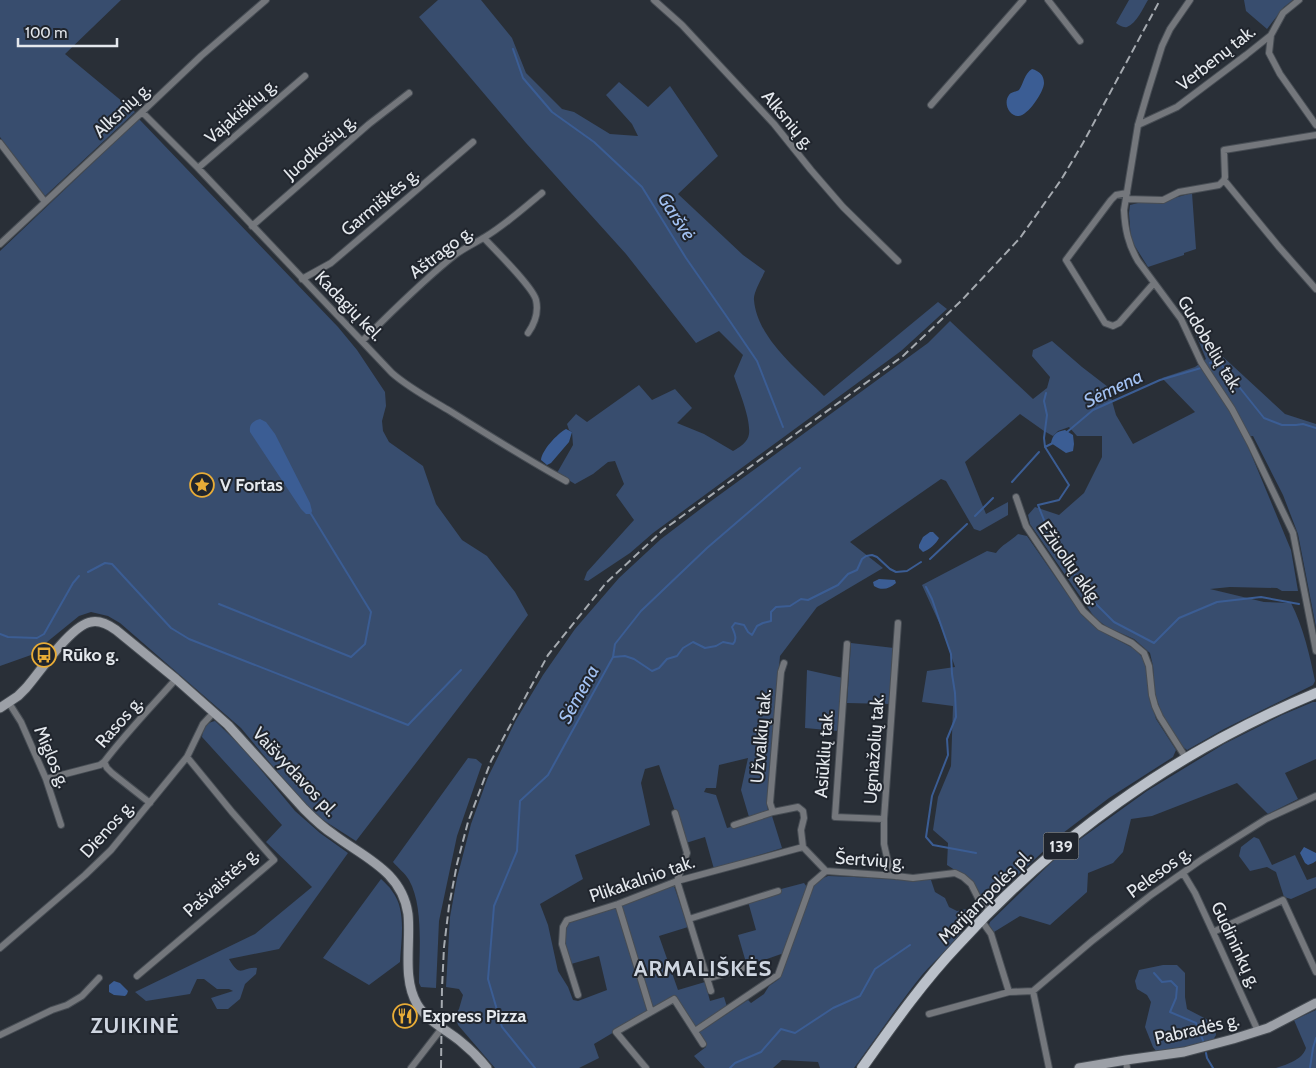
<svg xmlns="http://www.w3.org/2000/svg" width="1316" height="1068" font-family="Cabin,sans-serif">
  <rect width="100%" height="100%" fill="#292f37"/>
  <!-- green -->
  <path fill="#384d6e" d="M0,0H121L65,54L135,112L45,196L0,137Z
    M438,0H481L512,38L526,73L562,109L574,112L610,134L638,136L632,124L606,95L619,82L648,107L670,86L718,156L678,194L743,255L765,271C762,278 753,293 754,300C757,338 798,370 824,396L938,302L947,309L901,351L653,533L630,553L588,581L584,580L587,572L634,520L616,495L624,484L615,461L608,462L593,474L575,484L557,473L573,445L572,432L569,430L567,424L576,414L587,422L639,385L652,400L675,389L692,408L677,423L704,434L733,451C740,447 748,442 749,434C751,419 739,391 734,376L743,355L719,331L696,343L626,254L526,143L419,17Z
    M1129,0H1148C1143,8 1137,23 1127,27C1123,28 1119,25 1116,23Z
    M1244,0H1293L1284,7L1267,29L1246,11Z
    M139,119L338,327L357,350L385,392L386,406L382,421L383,431L389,442L423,466L436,504L462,540L487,556L515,592L528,615L489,668L356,841L320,818L300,799L241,728L120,623L108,616L91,612L79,616L31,655L0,666V251Z
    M1192,193L1196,249L1184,253V255L1148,267L1131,240L1129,213L1130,205L1138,203H1156Z
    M950,321L1033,399L1047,388L1050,377L1032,356L1033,350L1052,341L1082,367L1108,387L1116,415L1133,444L1195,412L1162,378L1195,367L1206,359L1194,330L1285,414L1316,424V627L1298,534L1283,495L1253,436L1244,437L1291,550L1298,591H1282L1277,588L1230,587L1210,589L1264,602L1291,603C1303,626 1310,656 1315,681L1313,685L1224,729L1187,750L1183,747L1164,719L1155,695L1153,666L1150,653L1134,639L1107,627L1095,618L1030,524L1028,515L1035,507L1059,515L1084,493L1102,457V436H1077L1069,427L1058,431L1053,436L1044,431L1020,414L965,462L986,514L1008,502V515L980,531L974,529L946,481L941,479L850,542L883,568L817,607L780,656L767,800L768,812L749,817L741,790L748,758L719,765L716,788H706L704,792L716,795L727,828L772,816L782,848L714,869L705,837L686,843L659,765L645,769L641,783L650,825L575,855L583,879L540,904L548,925L558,971L568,987L573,1000L578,1001L607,990L599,956L571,964C566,949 561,935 568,921L674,886L688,927L659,936L678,990L705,982L710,1001L724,997L727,1007L695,1029L673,997L594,1044L599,1058L579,1068H495L458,1025L455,1015L459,1009L463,995L459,989L446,987L450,917L457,878L471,824L488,777L516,720L543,675L575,629L619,578L661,539L707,504L928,343Z
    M1018,534L1027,536L1077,608L1090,622L1108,635L1135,649L1144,659L1147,668L1150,697L1156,719L1176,750L1173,757L1109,798L1063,833L991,900L983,902L972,881L947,865L948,843L933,830L938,797L951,766L953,706L922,702L927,671L955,667L942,629L922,585L987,551L996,553C1001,545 1011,541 1018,534Z
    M851,643L894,648L890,704L847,703Z
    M807,670L843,678L838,731L805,728Z
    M1313,702H1316V759L1285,773L1298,799L1268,814L1237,783L1152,816L1131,819L1123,852L1113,863L1088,873L1087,892L1050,925L1020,916L994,932L989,925L990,922L1061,853L1147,791L1224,744L1282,715Z
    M215,721L242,747L295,811L320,833L348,853L279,949L229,959C241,980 242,966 257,968L256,974L245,984L240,999L228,1009H217L211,998L233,991L229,989H217L204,979H197L190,994L146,1001L135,992L255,934L312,887L266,842L282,825L202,737C203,729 207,722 215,721Z
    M468,758L476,759L482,764L457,836L439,921L436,988L421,987L419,983C419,952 424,907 409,880C405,873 398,868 393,862Z
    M1254,837L1259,839L1272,865L1295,855L1307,880L1316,877V888L1291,899L1284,897L1276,872L1267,867L1250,871L1239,856L1241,847Z
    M828,876C863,877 897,880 931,880L935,892L945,898L949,907L957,911L966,909L971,912C967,933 936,959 922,975C898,1005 877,1037 854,1068H820L818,1062L782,1060L773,1068H705L694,1056L706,1047L699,1033L701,1031L748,1000L751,1003L764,994L769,986L779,979L800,925L809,895L813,887L821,879Z
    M381,879C385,883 389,886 392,891C407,910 401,940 400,962L369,985L323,958Z
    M804,883L807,887L784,953L747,966L738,935L756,930L747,898Z
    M1163,965H1177L1185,973V997L1187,1009L1214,1023L1216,1035L1213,1040C1194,1046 1176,1050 1156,1051L1153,1047L1145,1027L1151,1002L1147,995L1137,989L1135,981L1139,970Z
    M1316,1010V1068H1276C1288,1064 1302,1060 1306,1048L1294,1020Z"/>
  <!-- water -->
  <path fill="#3b5d94" d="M1032,69C1039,71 1044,75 1044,83C1044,92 1027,117 1018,116C1009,116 1003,103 1009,95C1011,92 1016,92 1019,90C1024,83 1024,74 1032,69Z
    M260,419L266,422L275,434L310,503L312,511L311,514H306L301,509L250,432C249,424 253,421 260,419Z
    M566,429L572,432L569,442L551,463L547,465L541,460C542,450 557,434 566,429Z
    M1065,430L1073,435L1074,444L1073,451L1066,453L1051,443C1053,434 1056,432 1065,430Z
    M930,532H933L939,538C936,544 929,550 923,552L919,548V545L923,537Z
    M879,579L895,580L896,583C889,589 882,591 874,586L873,582Z
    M1304,847L1316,853V861L1313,863L1308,865L1305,863L1300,853Z
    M114,981L120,983L128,991L127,994L125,996L114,995L109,992V985Z"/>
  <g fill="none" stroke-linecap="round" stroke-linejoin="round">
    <!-- stream -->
    <path stroke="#3b5d94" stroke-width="2" d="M513,49L523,78L552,112L594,142L642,187L686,258L727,317L757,361L783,427
      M1210,363L1215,361L1220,363L1264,418L1282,425H1296L1303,424L1316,428
      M1046,393L1044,401L1047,415L1044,438L1045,447L1069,485L1059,500L1038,505L1052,540L1089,597L1114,622L1154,643L1179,618L1217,602L1261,597L1299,604
      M1067,432L1093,410L1160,380L1201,368
      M1045,447L1053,443
      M1012,482L1039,452
      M975,516L993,498
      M930,559L967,524
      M88,572L105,563L112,564L171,628L189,639L408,725L461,670
      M926,587L932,599L951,654L952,674L955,693L956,717L947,739L948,755L932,796L926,837L933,845L976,853
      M219,604L351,657L365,644L371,612L311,514
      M0,634L8,637L37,638L44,634L73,583L79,576
      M613,657L615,644L641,611L707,548L800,468
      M1154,973L1162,982L1171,981L1177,987L1176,998L1170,1012L1196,1023L1204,1043
      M1206,1053L1207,1058L1213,1068
      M535,1068L502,1027L488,979L494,906L517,851L520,801L548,775L613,657L625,656L634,659L652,671L659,668L667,659L677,656L683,648L693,642L705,648L716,646L723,642L733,644C738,639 734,632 732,627L735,623L744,625L748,632L752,635L757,626L763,623L771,621V612L776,607L790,606L801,599L808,600L838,585L848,574L857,570L862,559L866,556L872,555L877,557L890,569L896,572L907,571L921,562
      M730,1068L735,1063L761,1052L781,1029L795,1033L833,1008L860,996L875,969L910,945
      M1310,1068L1313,1048L1316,1038"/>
    <!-- street casing -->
    <g stroke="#474d54" stroke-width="8">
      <path id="street" d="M654,0L682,25L774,124L811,170L843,207L898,261
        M1048,0L1080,41
        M1190,0L1170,29L1162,46L1148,91L1138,125L1124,210C1125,229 1128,244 1138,261L1181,319L1201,362L1232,409L1250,443L1293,533L1316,651
        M1271,35L1269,53L1280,74L1316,125
        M931,105L1023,0
        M142,112L198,168L392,373C409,388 430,399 450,411C488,435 526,459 566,481
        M1138,125L1177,107L1246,55L1271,35L1283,13L1299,0
        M0,143L45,202
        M198,168L305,76
        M1224,180L1279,247L1316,289
        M1127,193L1116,195L1111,200L1066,260L1105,323L1113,326L1119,323L1154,283
        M1126,199L1163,200L1179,192L1219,185L1224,180L1225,177L1224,150L1316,135
        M252,226L369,124L409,93
        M484,238C495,250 533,287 536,300C539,313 535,323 528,333
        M0,244L142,112L201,56L266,0
        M302,279L331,263L473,142
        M362,341C392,312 422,281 455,255C464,248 475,243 485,237C505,225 524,208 542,193
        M1016,497L1026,526L1083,611L1100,627L1132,643L1144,653L1149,666L1152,695L1155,706L1160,717L1186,758
        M847,644L835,817L884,819
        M9,703L21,722L46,779L61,825
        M104,762L107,768L112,773L150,803
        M46,779L100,765L104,762C126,733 152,706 176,679
        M773,812L770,803L781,672L784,663
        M675,813L687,853L677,881L711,991
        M734,825L773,812L798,807L803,811L804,818L801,830L803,847L826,871
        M1183,873L1195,893L1213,932L1258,1031
        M896,876L888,862L884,844V819L898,623
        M618,904L651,1012
        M689,919L778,891
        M981,920L991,934L1009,992
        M1213,932L1283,900L1316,972
        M0,948L85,875L111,850L187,757L203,724L214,712
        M137,976L274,860L232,812L187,757
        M707,979L750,966
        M1033,991L1092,941L1151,895L1201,860L1266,819L1316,796
        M578,995L562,944L563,927L567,920L618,904L677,881L803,847
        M929,1014L1009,992L1033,991L1049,1068
        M695,1031L778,975L802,909L811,884L826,871L896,876L913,878L955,873L963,877L971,884L980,902L989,912
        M0,1035L52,1010L67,1005L82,996L99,978
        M1126,1060L1127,1068
        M411,1068L442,1028
        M646,1068L616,1032L674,999L703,1044"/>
    </g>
    <!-- secondary casing -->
    <g stroke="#474d54" stroke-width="11">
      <path id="secondary" d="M0,708L18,696L26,688C40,672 71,625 91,622C100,620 109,625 116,630L176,679L228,725L304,809C313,818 322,827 333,834C363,857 402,871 408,914C411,943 402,978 417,1004C427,1021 445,1029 460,1041C470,1049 479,1058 487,1068
        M1079,1068L1126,1060L1184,1052L1233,1039L1268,1028L1316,1003"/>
    </g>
    <!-- primary casing -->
    <g stroke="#474d54" stroke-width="12">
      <path id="primary" d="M862,1068C892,1026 922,983 957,946C1057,836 1179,750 1316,693"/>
    </g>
    <!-- street -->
    <use href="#street" stroke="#74777c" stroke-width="6"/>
    <!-- secondary -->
    <use href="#secondary" stroke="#9ca0a7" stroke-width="9"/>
    <!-- primary -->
    <use href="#primary" stroke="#bac0c9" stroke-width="10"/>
    <!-- rail -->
    <path stroke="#a5aab0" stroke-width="2" stroke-dasharray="8 4" stroke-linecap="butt" d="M441,1068L442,988L444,947L449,906L457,864L468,822L491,761L548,655L606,583L663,530L903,356L962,300L1020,238L1061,180L1083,143L1160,0"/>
  </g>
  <!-- icons -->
  <defs>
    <g id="sight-ring" transform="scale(1.25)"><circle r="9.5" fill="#20252d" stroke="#e8ac37" stroke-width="1.5"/><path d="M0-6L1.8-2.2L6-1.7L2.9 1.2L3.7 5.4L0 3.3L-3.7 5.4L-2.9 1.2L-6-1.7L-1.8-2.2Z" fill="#e8ac37"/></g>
    <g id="bus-ring" transform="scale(1.25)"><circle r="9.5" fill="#20252d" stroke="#e8ac37" stroke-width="1.5"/><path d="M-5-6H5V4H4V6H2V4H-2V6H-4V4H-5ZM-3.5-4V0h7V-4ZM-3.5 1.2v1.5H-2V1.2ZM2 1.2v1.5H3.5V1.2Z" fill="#e8ac37"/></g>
    <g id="restaurant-ring" transform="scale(1.25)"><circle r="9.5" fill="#20252d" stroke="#e8ac37" stroke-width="1.5"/><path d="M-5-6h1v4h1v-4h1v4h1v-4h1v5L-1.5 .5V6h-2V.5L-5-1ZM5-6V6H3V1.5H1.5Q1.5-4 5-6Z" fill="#e8ac37"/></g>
  </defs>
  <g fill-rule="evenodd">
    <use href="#sight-ring" x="202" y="485"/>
    <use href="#bus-ring" x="44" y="655"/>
    <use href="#restaurant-ring" x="405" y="1016"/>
  </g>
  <g text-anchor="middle" stroke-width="4" stroke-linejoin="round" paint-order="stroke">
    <!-- shield labels -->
    <rect fill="#20252d" stroke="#a9aeb3" stroke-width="1" x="1043.5" y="832.5" width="35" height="27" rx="4"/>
    <g font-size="16" font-weight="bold" fill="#e4e8ed">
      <text x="1061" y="852">139</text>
    </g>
    <!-- street labels -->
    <g font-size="18" fill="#e4e8ed" stroke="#20252d">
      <text transform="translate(1216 58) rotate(-38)" y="6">Verbenų tak.</text>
      <text transform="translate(122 110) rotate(-43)" y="6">Alksnių g.</text>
      <text transform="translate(241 111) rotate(-41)" y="6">Vajakiškių g.</text>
      <text transform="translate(788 120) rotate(50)" y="6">Alksnių g.</text>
      <text transform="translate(320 147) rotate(-41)" y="6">Juodkošių g.</text>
      <text transform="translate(380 202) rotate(-40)" y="6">Garmiškės g.</text>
      <text transform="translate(441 252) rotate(-37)" y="6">Aštrago g.</text>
      <text transform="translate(349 306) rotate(46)" y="6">Kadagių kel.</text>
      <text transform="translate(1210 344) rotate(59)" y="6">Gudobelių tak.</text>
      <text transform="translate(1070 563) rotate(55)" y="6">Ežiuolių aklg.</text>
      <text transform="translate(119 722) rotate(-49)" y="6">Rasos g.</text>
      <text transform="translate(761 736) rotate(-85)" y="6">Užvalkių tak.</text>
      <text transform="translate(874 749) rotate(-86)" y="6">Ugniažolių tak.</text>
      <text transform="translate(824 754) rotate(-86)" y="6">Asiūklių tak.</text>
      <text transform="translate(52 757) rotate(67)" y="6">Miglos g.</text>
      <text transform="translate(295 772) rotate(47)" y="6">Vaišvydavos pl.</text>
      <text transform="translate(107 829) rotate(-48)" y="6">Dienos g.</text>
      <text transform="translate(870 860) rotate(4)" y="6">Šertvių g.</text>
      <text transform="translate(1159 872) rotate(-36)" y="6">Pelesos g.</text>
      <text transform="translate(642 879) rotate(-19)" y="6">Plikakalnio tak.</text>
      <text transform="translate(221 882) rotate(-42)" y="6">Pašvaistės g.</text>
      <text transform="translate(985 897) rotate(-45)" y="6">Marijampolės pl.</text>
      <text transform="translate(1236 945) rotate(65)" y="6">Gudininkų g.</text>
      <text transform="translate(1197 1029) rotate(-13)" y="6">Pabradės g.</text>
    </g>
    <!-- poi labels -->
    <g font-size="18" font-weight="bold" fill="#e4e8ed" stroke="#20252d" text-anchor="start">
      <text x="220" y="491">V Fortas</text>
      <text x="62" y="661">Rūko g.</text>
      <text x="422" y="1022">Express Pizza</text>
    </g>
    <!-- water labels -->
    <g font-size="19" font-style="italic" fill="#a3c2f3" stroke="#20252d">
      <text transform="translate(677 216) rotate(57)" y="7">Garšvė</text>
      <text transform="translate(1113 388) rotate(-26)" y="7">Sėmena</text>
      <text transform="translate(578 694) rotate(-61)" y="7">Sėmena</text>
    </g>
    <!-- district labels -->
    <g font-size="22" font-weight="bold" letter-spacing="1" fill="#ced5e0" stroke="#20252d">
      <text x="703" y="976">ARMALIŠKĖS</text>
      <text x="135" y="1033">ZUIKINĖ</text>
    </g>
  </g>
  <!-- scale -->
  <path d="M18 38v8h99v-8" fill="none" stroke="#e4e8ed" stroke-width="2.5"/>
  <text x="25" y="38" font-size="15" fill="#e4e8ed" stroke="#20252d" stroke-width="4" paint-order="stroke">100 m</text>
</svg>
